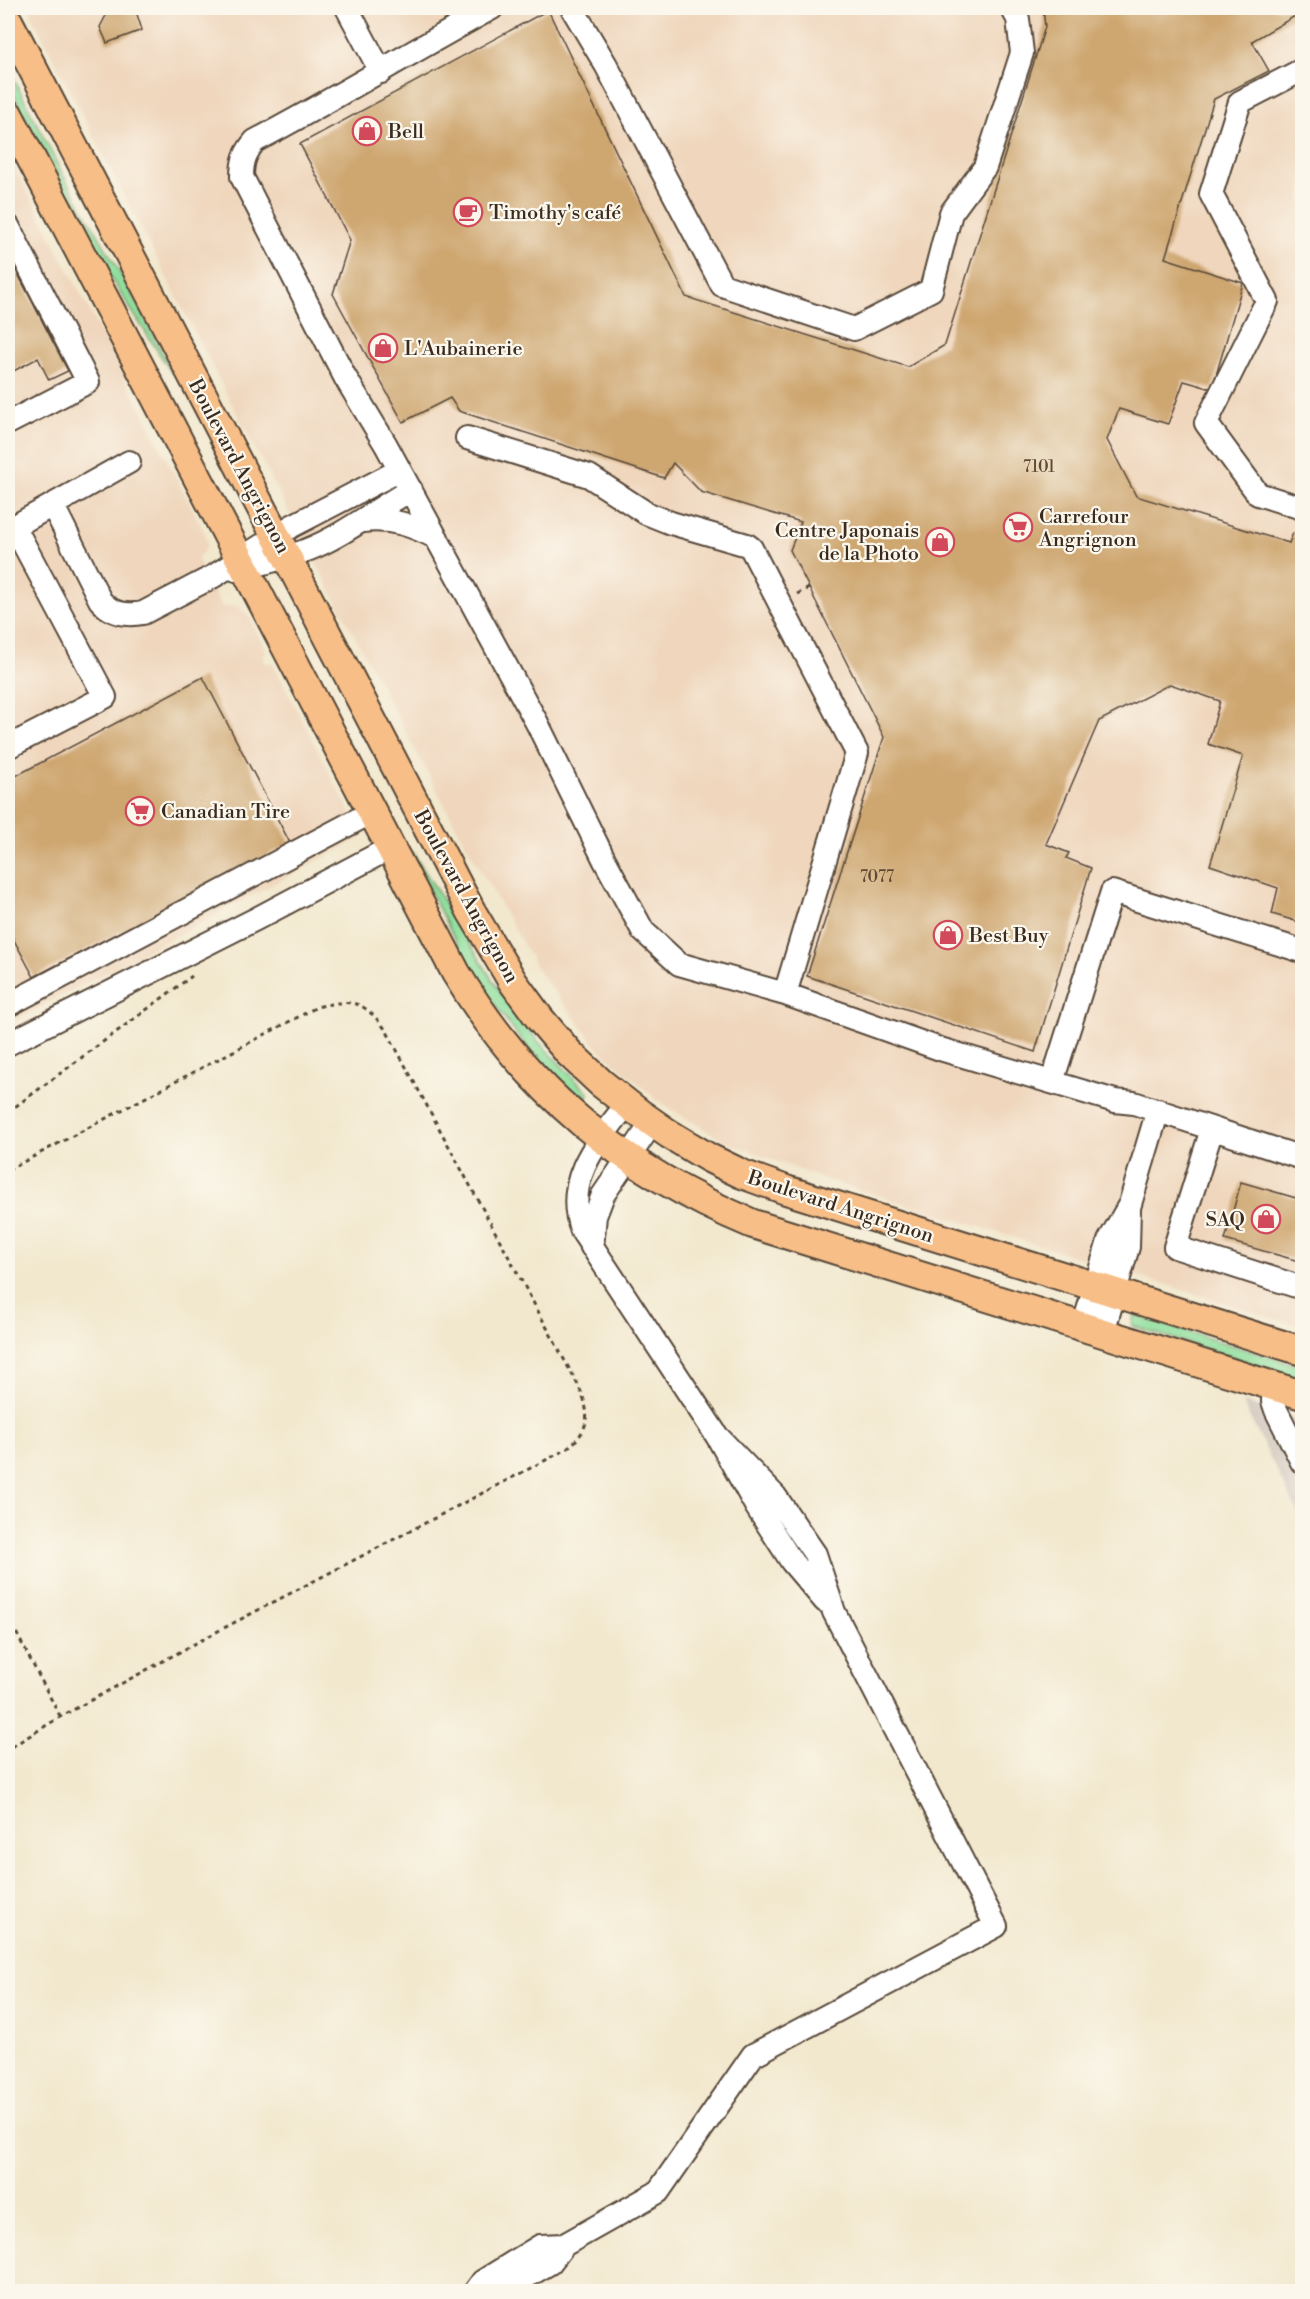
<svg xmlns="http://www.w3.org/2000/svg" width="1310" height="2299" font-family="'Libre Bodoni',serif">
  <rect width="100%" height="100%" fill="#fbf7ec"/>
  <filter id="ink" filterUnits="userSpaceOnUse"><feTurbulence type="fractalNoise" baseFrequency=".0167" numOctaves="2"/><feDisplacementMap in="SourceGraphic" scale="12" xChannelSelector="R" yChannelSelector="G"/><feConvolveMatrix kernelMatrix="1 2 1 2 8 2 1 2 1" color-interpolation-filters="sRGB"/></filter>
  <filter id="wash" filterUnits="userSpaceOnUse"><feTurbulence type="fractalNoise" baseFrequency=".008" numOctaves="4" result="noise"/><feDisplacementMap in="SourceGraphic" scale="24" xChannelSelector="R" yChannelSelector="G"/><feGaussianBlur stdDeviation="1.35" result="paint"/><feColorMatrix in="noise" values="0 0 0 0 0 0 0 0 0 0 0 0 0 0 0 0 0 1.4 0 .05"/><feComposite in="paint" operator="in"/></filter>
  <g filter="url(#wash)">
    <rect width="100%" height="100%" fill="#f2e8ce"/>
    <!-- built -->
    <path fill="#efd6bc" d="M31,8H1302V1327L818,1177L724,1141L658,1101L600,1050L541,975L466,845L250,439L32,17Z
      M8,154L205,533L207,544L205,550L197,558L222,607L237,606L247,614L267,653L262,656L267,664L272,662L363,837L8,1024Z"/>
    <!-- industrial -->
    <path fill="#cdc2b9" d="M1242,1402L1302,1422V1520Z"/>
    <!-- green -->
    <path fill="#90df9e" stroke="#66845e" stroke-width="1.5" d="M8,68L64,177L125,281L173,372H171L111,278L8,83Z
      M412,851L502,995L536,1039L588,1093V1101H580C544,1068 511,1030 484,989C456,946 434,898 410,852Z
      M1134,1315L1302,1367V1379L1132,1326Z"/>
    <g id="blocks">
      <!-- building -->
      <path fill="#cea670" d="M110,8H135L142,30L107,43L100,27Z
        M1043,8H1302V12L1252,41L1269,71L1214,99L1165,258L1243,283L1212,389L1184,381L1168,424L1119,409L1107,440L1136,496L1289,543L1293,533L1302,535V923L1272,914L1278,888L1210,865L1243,756L1208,744L1220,701L1170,684L1099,721L1046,844L1069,853L1066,858L1091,868L1035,1052L807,976L884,737L790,550L801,522L701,492L673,463L664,478L459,411L450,398L403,422L333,294L350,240L300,144L548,10L686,297L908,367L945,345L1045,27Z
        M8,255L68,371L49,380L38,358L8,374Z
        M203,677L290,843L34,977L8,929V780Z
        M1302,1178V1262L1225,1240L1241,1182L1296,1198Z"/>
    </g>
  </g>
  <g filter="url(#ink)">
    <use href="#blocks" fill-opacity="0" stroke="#564638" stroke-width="1.5"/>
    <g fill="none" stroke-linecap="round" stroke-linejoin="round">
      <!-- minor casing -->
      <g stroke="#564638" stroke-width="26">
        <path id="minor" d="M347,8L381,72
          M492,8C412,51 335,99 255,141C245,153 242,161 242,177L345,377L386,445L537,723L604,859L643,931L679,964L785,994L940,1049L1115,1101L1134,1103L1302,1158
          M572,8L606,65L722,285L854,329L931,290L951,213L985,167L1022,53L1018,19L1012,8
          M1302,70L1240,102L1211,194L1267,301L1206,423L1258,494L1302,508
          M8,226L88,382L8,423
          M467,438L589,476L646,513L671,523L747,545L751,548L857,753L785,994
          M53,506L100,600C111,614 126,616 143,613L214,576L292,526L400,470
          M363,521C392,518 412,525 437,538
          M8,530L129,462
          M236,570C259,564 284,559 307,550C345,535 376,509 411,490
          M8,747L105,697L14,526
          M8,1005L372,812
          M8,1044L256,919L390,848
          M1052,1082L1112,892L1302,951
          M627,1104C598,1141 562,1180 582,1231L717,1436L756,1506L792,1562L825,1601
          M1212,1129L1175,1247L1302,1288
          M592,1247L595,1216L603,1195L652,1123
          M1083,1327L1109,1241L1130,1204L1158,1110
          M1103,1332L1128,1247L1129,1209
          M1274,1386L1273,1401L1276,1410L1302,1462
          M475,2292L483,2281L540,2246L564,2245
          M500,2292L550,2263L564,2245L658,2192L753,2055L996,1926L834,1612L815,1554L775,1496L717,1436"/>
      </g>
      <!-- major casing -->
      <g stroke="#564638" stroke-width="32">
        <path id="major" d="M8,21L471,911L513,982L540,1019L569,1053L601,1083L639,1113L669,1134L709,1158L742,1174L786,1190L1302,1351
          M8,114L456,973C529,1094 624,1170 753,1224L1302,1395"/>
      </g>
      <!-- path -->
      <path stroke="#564638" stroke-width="3" stroke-dasharray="4.5 4.5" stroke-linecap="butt" d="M797,594L809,588
        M8,1112L192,976
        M8,1170L317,1007C354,998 363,1001 386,1030L579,1387C591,1415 590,1429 567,1449L220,1630L60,1717L8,1749
        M8,1617L60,1716"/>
      <!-- minor -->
      <use href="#minor" stroke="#fff" stroke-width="22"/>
      <!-- major -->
      <use href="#major" stroke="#f7be87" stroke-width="28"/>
    </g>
  </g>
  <!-- icons -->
  <defs>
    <g id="shop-ring" transform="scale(1.5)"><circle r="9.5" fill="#fbf7ec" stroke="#d1495b" stroke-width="1.5"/><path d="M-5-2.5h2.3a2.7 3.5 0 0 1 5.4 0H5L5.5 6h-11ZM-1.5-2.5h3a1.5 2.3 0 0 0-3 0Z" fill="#d1495b"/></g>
    <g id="cafe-ring" transform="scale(1.5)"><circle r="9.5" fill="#fbf7ec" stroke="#d1495b" stroke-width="1.5"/><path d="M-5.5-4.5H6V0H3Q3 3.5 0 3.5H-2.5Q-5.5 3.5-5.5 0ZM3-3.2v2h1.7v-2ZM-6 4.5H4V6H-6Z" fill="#d1495b"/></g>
    <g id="supermarket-ring" transform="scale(1.5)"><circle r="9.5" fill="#fbf7ec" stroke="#d1495b" stroke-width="1.5"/><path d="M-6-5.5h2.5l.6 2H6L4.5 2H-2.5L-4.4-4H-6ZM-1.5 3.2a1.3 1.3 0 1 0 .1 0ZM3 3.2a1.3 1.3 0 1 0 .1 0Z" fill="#d1495b"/></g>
  </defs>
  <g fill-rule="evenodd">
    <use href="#shop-ring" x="367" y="131"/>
    <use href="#cafe-ring" x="468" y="212"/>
    <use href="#shop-ring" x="383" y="348"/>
    <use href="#supermarket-ring" x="1018" y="527"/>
    <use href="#shop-ring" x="940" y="542"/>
    <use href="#supermarket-ring" x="140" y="811"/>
    <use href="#shop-ring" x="948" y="935"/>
    <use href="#shop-ring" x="1266" y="1219"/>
  </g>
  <g text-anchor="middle" stroke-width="4.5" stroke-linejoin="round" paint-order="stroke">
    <!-- number labels -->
    <g font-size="16" fill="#604932">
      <text x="1039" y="472">7101</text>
      <text x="877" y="882">7077</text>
    </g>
    <!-- poi labels -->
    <g font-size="20" fill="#3b2a1e" stroke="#fbf7ec" text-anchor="start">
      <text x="388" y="138">Bell</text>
      <text x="489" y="219">Timothy's café</text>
      <text x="404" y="355">L'Aubainerie</text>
      <text x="1039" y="523">Carrefour<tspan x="1039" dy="23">Angrignon</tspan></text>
      <text x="919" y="537" text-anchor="end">Centre Japonais<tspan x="919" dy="23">de la Photo</tspan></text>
      <text x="161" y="818">Canadian Tire</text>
      <text x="969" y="942">Best Buy</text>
      <text x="1245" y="1226" text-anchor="end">SAQ</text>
    </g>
    <!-- street labels -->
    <g font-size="20" fill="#3b2a1e" stroke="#fbf7ec">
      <text transform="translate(240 466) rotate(62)" y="7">Boulevard Angrignon</text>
      <text transform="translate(467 896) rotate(61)" y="7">Boulevard Angrignon</text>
      <text transform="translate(841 1206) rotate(18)" y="7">Boulevard Angrignon</text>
    </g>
  </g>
  <!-- margin -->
  <rect width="1310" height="2299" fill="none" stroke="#fbf7ec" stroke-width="30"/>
</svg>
